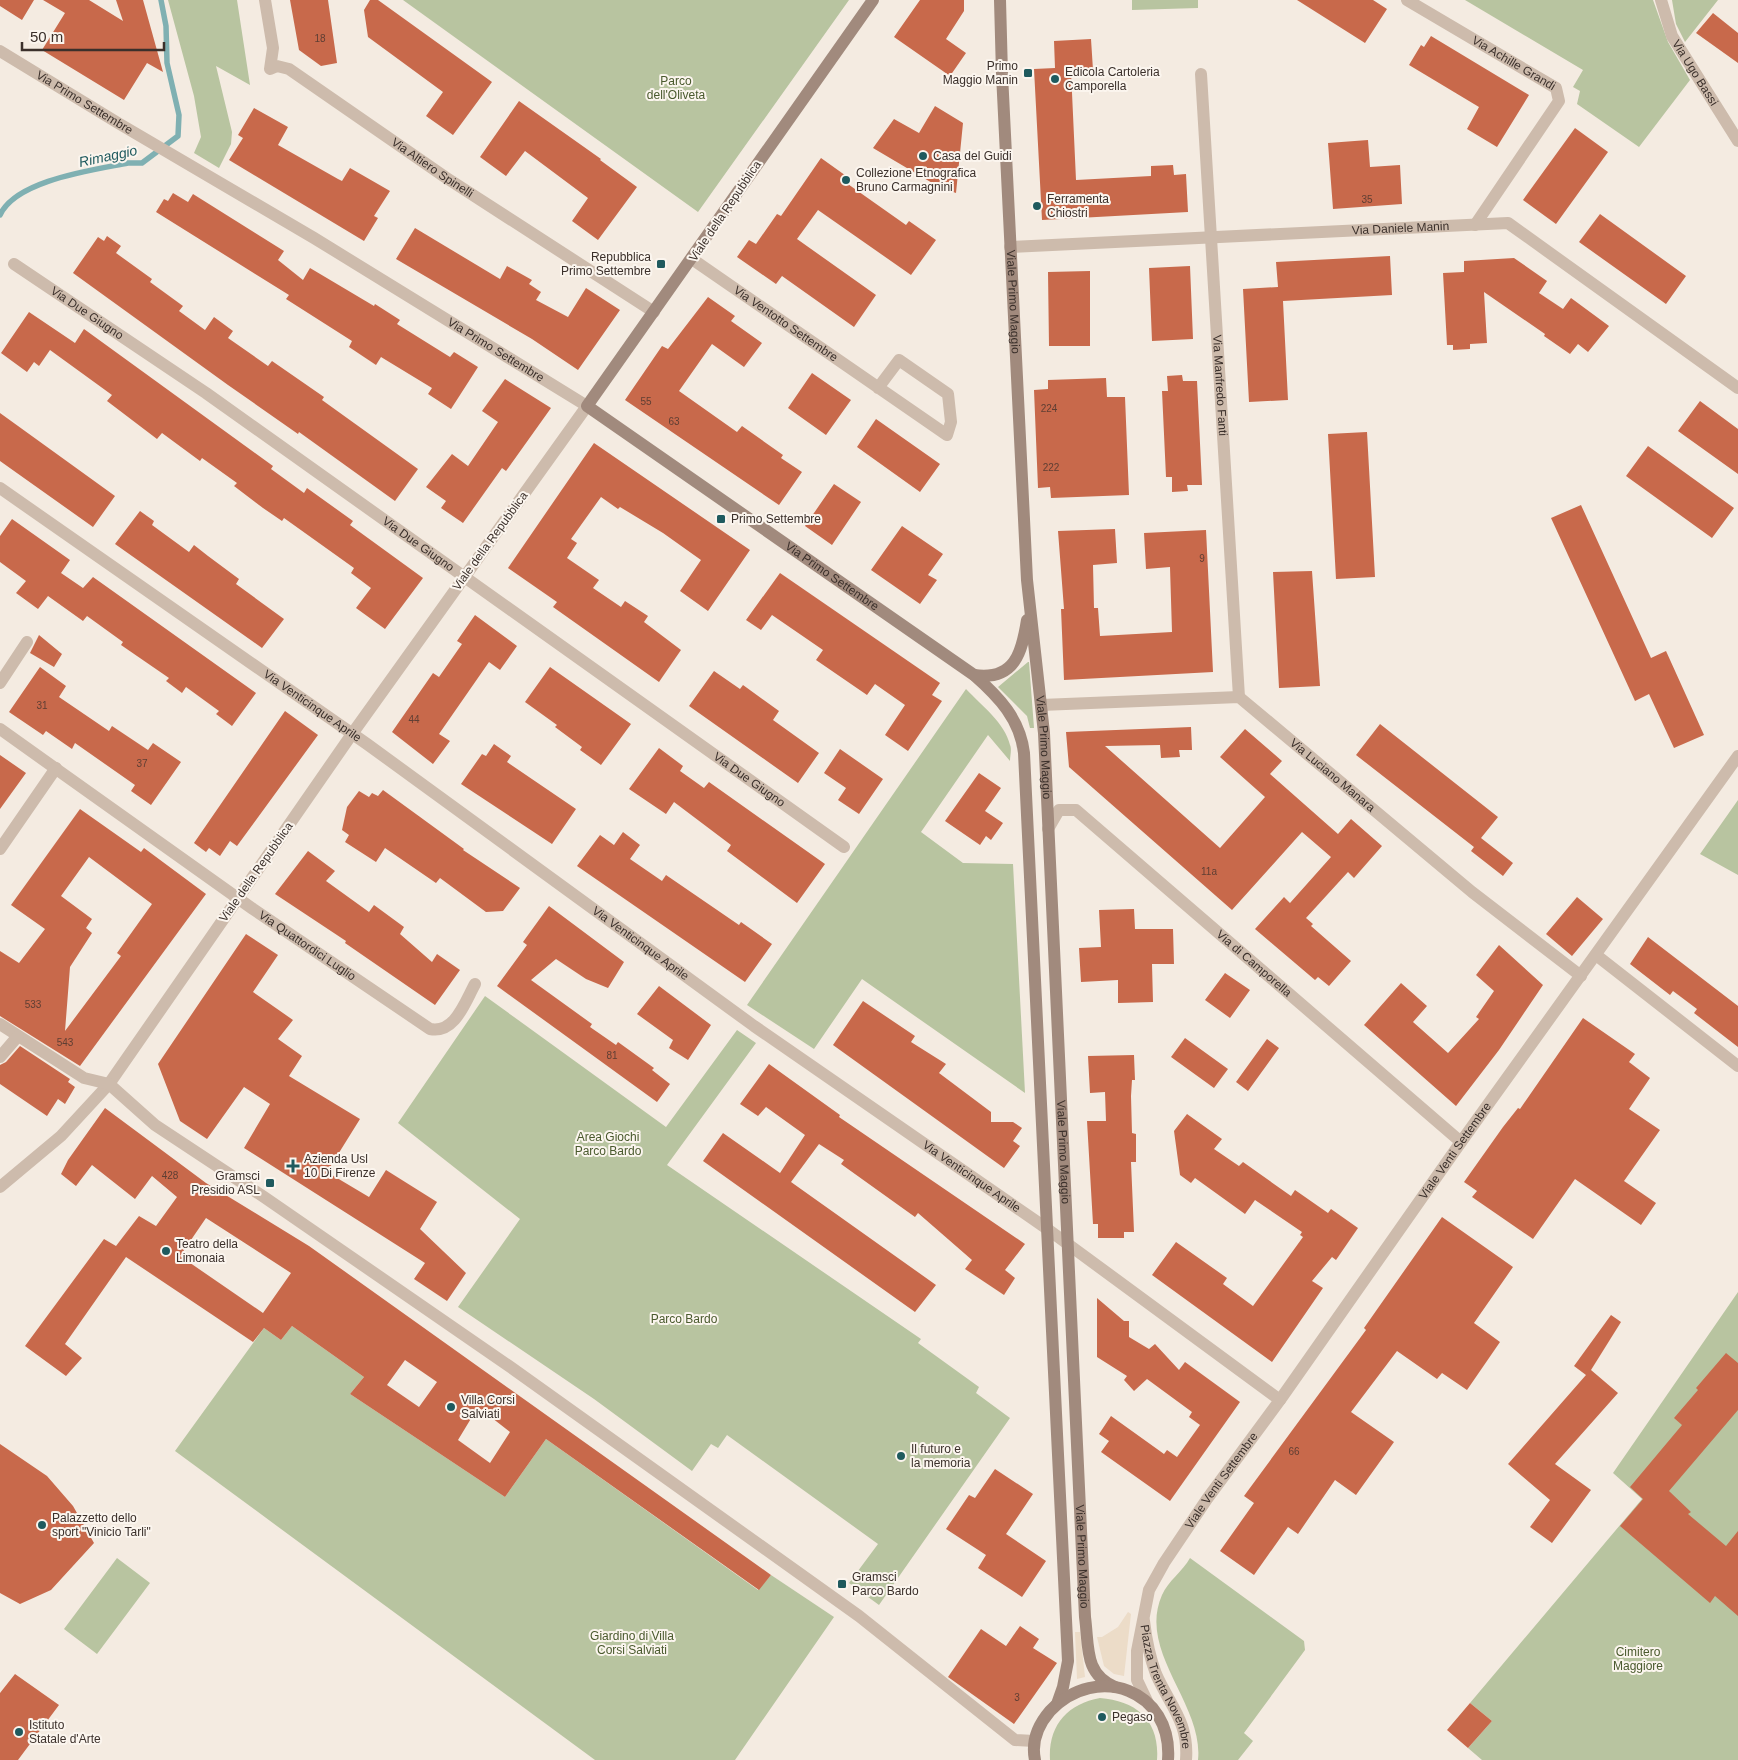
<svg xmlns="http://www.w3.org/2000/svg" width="1738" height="1760" font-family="Arial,sans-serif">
  <rect width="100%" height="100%" fill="#f4ebe1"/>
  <!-- green -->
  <path fill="#b8c4a0" d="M168,0H237L250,85L216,66L232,132L231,144L219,168L194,153L201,137L194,96Z
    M403,0H849L698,212Z
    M1132,0H1198V8L1132,10Z
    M1465,0H1653L1668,42L1690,80L1639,147L1577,104L1580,91L1573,87L1583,70Z
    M1672,0H1718L1685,42L1676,24Z
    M1028,662H1029L1034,728H1030L1027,716L998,687Z
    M966,689C981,705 1005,723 1010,745C1012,749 1010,756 1010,761L988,735L921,832L963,863L1013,864L1025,1093L862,979L814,1049L747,1005Z
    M1738,800V875L1700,854Z
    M485,996L666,1127L737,1030L756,1043L667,1165L921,1339L918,1343L979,1387L976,1393L1010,1418L879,1605L849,1583L878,1544L727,1435L718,1448L711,1444L692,1471L594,1399L458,1307L520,1219L398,1123Z
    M1738,1292V1760H1482L1468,1748L1492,1721L1470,1703L1642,1499L1613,1473Z
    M292,1326L364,1377L350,1394L505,1497L546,1439L758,1590L771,1575L834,1617L735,1760H595L175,1451L264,1328L281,1340Z
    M117,1558L150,1583L97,1654L64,1629Z
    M1190,1558L1304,1641L1305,1650L1244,1733L1253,1741L1238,1760H1198C1204,1704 1137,1652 1162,1595C1168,1581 1183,1571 1190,1558Z
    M1100,1698C1137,1701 1160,1721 1157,1760H1050C1048,1726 1067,1704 1100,1698Z"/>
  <!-- plaza -->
  <path fill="#ecdcc8" d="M1128,1612L1131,1614L1124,1676L1114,1674L1104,1666L1097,1637H1102L1118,1627Z
    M1075,1632H1080L1085,1677L1077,1679Z"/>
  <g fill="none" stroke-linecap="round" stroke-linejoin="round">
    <!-- stream -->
    <path stroke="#7fb0b2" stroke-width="5.5" d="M0,215C16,180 93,170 128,163H142L178,136L179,115L167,63L166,26L161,0"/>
  </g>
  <!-- building -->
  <path fill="#c8694b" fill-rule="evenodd" d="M0,0H34L22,20L0,6Z
    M43,0H89L123,21L116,0H143L163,72L147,63L124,100L42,50L65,13Z
    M290,0H328L337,63L321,66L299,50Z
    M370,0H378L492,82L453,135L426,116L443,92L368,37L364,10Z
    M920,0H964V11L946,39L966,53L950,76L894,37Z
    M1297,0H1373L1387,9L1365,43Z
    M1713,13L1738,33V63L1696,33Z
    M1431,36L1529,95L1497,147L1467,129L1479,107L1409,65L1421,45L1424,47Z
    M1091,39L1093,70L1071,71L1076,180L1151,176V166L1173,165L1174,175L1186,174L1188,212L1042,220L1034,69L1055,68L1054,41Z
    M519,101L601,159L600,160L637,187L598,240L572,221L588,198L525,151L506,176L480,157Z
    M935,106L963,123L956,193L939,187L873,148L894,119L919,133Z
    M254,108L288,127L278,145L338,179L342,181L350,168L390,191L374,216L378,218L364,241L229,160L243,138L238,135Z
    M1575,128L1608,152L1556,224L1523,200Z
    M1368,140L1370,167L1400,165L1402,204L1333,209L1328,143Z
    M821,158L849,178L845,182L906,225L909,221L936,240L911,275L818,210L797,239L876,295L854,327L782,276L776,284L737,257L749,240L756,244L777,214L781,216Z
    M173,193L188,202L193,194L284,251L278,260L303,280L310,268L374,306L375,304L400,320L397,324L450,357L454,352L478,367L451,409L428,394L432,388L381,357L376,365L349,347L352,341L286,299L289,295L156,212L164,199L168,201Z
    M1600,214L1686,276L1666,304L1579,242Z
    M415,228L500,279L507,266L532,280L529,284L541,292L536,300L568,317L586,288L620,310L578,370L532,339L396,259Z
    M107,236L121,246L116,253L152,279L150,282L183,306L179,311L205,330L214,317L233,331L228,338L268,366L272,361L324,397L322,400L418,469L395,501L299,432L298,434L228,385L73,273L98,237L104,241Z
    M1390,256L1392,295L1283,301L1288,400L1249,402L1243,289L1278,287L1276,262Z
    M1514,258L1547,281L1539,293L1563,309L1571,298L1609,326L1588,352L1578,344L1570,354L1544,336L1545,334L1484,292L1487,343L1470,344V349L1453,350V345H1447L1443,273L1464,272V261Z
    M1190,266L1193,339L1152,341L1149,268Z
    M1090,271V346H1049L1048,272Z
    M708,297L735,316L731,321L762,343L744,367L712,344L679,391L737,432L742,426L783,455L781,458L802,472L779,505L625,400L662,346L668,349Z
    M29,312L75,343L84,329L273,466L271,469L304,493L307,488L353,521L350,525L423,578L385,629L356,608L371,588L351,573L354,568L284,518L282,521L263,508L234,486L237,483L202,458L200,461L162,433L157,439L107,401L112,395L50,350L39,366L34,362L27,372L1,353Z
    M812,373L851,400L826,435L788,408Z
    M1182,375L1183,381H1197L1202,485H1187L1188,491L1172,492V477H1166L1162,391H1168L1167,376Z
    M1106,378L1107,397H1125L1129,495L1051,498L1050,487L1038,488L1034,390L1048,389V380Z
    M505,379L551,408L506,471L502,468L463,523L441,508L446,501L426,487L452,454L468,466L498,422L482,411Z
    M1700,401L1738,429V474L1678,431Z
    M0,413L115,496L93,527L0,461Z
    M876,419L940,464L920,492L857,447Z
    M1367,432L1375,577L1336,579L1328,434Z
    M594,443L750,550L708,611L680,591L701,560L663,533L620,507L618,509L601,497L571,539L577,543L567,558L599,580L593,588L621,607L625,601L648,616L644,622L681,650L659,682L553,607L557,602L508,568Z
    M1648,446L1734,508L1712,538L1626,476Z
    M834,484L861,502L832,545L805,526Z
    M1581,505L1651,658L1666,651L1704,735L1674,748L1649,694L1635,701L1551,518Z
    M140,511L154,521L152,525L189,552L194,545L208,556L239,579L236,584L284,619L262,648L115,544Z
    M12,519L70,560L61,573L83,588L93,577L256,693L232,726L216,714L219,711L186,687L182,693L166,681L169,678L121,645L123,642L87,616L83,621L48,596L38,609L16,593L26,581L0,562V536Z
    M902,526L943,554L928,575L937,580L920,604L871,570Z
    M1115,529L1117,563L1093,565L1094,608H1098L1100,636L1172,632L1170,567L1146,569L1144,533L1206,530L1213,672L1064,680L1061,609H1064L1058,531Z
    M1312,571L1320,686L1279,688L1273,572Z
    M780,573L940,683L932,695L942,701L908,751L885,735L905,705L875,684L867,695L816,660L823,650L772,615L761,630L746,620Z
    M475,615L517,646L500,670L489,662L439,734L450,741L433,764L392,732L433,673L439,677L462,644L457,641Z
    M39,635L62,654L54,667L30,653Z
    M40,667L66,686L59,697L109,731L112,726L148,750L153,743L181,762L151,805L131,791L135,785L75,743L72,749L46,731L43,735L9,712Z
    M550,667L631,724L601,765L580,750L582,747L555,727L557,725L525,702Z
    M714,671L740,689L743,685L779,711L773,720L819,753L798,783L689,706Z
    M285,711L318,735L237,846L230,841L220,856L209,848L206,852L194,843Z
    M1380,724L1498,817L1481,838L1513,863L1503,876L1471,851L1474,847L1356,755Z
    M1191,727L1192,750H1179L1180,757L1161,758L1160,745L1105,746L1220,848L1265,797L1220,757L1245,729L1282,761L1270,774L1338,834L1351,819L1382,846L1354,878L1348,872L1306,918L1313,924L1311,926L1351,961L1329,986L1318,977L1315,980L1255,929L1284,897L1290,903L1331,857L1302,832L1232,910L1069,767L1066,732Z
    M494,744L511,756L507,762L576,809L552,844L461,784L482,754L486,756Z
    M659,748L683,766L680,771L704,788L709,782L825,864L797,903L727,851L731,845L674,802L666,814L629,789Z
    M840,749L883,779L859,814L838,800L846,788L824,773Z
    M0,755L26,773L0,809Z
    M979,773L1001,788L985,811L1003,823L991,840L986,836L980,845L945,821Z
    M383,790L464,849L463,850L520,888L503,911L486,912L440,878L436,883L385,848L376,862L345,842L349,835L342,830L347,807L359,791L369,797L372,793L378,796Z
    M80,809L141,852L144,848L206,894L80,1066L0,1016V951L19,963L45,929L11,905ZM89,857L152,904L117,953L121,956L65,1031L70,967L92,933L86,928L92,919L61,896Z
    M623,832L640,845L630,859L662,881L666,875L739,925L741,922L772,944L745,982L577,866L600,835L614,845Z
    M308,851L335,871L326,881L369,912L374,905L404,927L400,934L432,962L437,954L460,970L435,1005L345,943L346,941L275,894Z
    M1577,897L1603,919L1572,956L1546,934Z
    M549,906L624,962L608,988L586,979L556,959L531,980L592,1024L590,1027L616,1045L618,1042L654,1068L652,1070L670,1084L657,1102L497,986L527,945L523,942Z
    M1134,909L1135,929H1173L1174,964H1152L1153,1002L1118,1003V980L1081,982L1079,948L1101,947L1099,910Z
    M246,934L278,955L253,992L293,1020L278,1039L302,1056L289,1076L360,1119L327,1172L369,1197L386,1170L437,1202L420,1229L466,1273L447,1301L414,1279L425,1263L244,1148L270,1104L244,1087L207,1139L180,1121L158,1064Z
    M1648,937L1738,1006V1047L1694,1013L1697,1009L1673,991L1670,995L1630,964Z
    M1499,945L1543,985L1499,1050L1456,1106L1364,1025L1401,983L1427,1006L1413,1022L1448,1053L1479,1019L1476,1017L1494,991L1476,975Z
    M1225,973L1250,990L1230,1018L1205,1000Z
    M659,986L711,1025L688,1060L669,1048L673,1040L637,1014Z
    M863,1001L915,1036L911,1042L946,1064L939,1073L991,1112V1122H1013L1022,1128L1013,1141L1020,1146L1004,1168L833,1045Z
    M1583,1018L1635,1054L1629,1062L1650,1078L1629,1109L1660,1130L1624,1181L1656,1203L1641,1225L1575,1179L1533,1239L1472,1197L1477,1191L1464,1182L1503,1127L1518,1108L1520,1109Z
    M1185,1038L1228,1069L1214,1088L1171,1057Z
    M1267,1039L1279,1048L1248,1091L1236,1082Z
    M20,1046L70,1079L68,1082L75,1087L65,1104L58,1099L47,1116L0,1084V1065L6,1062Z
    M1134,1055L1135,1080H1132L1131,1096L1132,1133L1136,1134V1162H1131L1134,1232H1124V1238H1098V1224H1093L1087,1121H1106L1105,1092L1090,1093L1088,1056Z
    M769,1064L840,1115L839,1117L1025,1244L1005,1270L1015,1278L1004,1295L965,1269L972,1260L918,1213L915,1217L841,1164L844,1160L819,1144L791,1182L936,1285L915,1312L703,1161L723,1133L780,1173L805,1135L766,1107L758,1116L740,1104Z
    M105,1108L206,1183L309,1246L771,1575L759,1590L546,1439L505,1497L350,1394L364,1377L292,1326L281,1340L264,1328L253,1342L126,1257L65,1344L82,1358L66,1376L25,1346L104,1239L116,1246L139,1216L156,1226L177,1197L152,1176L135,1199L92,1165L76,1186L61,1174L68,1160ZM206,1218L291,1273L263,1313L180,1256ZM405,1360L437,1382L419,1407L387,1385ZM478,1407L510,1432L490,1463L458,1440Z
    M1187,1114L1222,1139L1214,1149L1239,1166L1243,1162L1291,1196L1295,1190L1328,1213L1331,1209L1358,1228L1336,1260L1332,1257L1312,1281L1323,1288L1272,1362L1152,1275L1176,1242L1227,1278L1223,1284L1253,1306L1303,1237L1300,1235L1302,1232L1255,1200L1245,1214L1195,1178L1191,1183L1180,1175L1174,1131Z
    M1442,1217L1513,1267L1474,1323L1500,1342L1467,1390L1442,1373L1437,1379L1397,1351L1351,1412L1394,1442L1356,1495L1335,1480L1298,1534L1288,1527L1254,1575L1220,1551L1254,1503L1244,1496L1366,1330L1364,1328Z
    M1097,1298L1124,1321H1129V1337L1149,1349L1155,1344L1179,1370L1185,1362L1240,1402L1170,1501L1101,1452L1109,1441L1099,1434L1111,1416L1164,1454L1167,1450L1177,1457L1200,1425L1189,1417L1192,1412L1147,1379L1134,1391L1124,1380L1127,1376L1097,1357Z
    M1611,1315L1621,1322L1591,1370L1618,1393L1555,1464L1591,1490L1552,1543L1530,1527L1550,1500L1508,1464L1586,1375L1574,1366Z
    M1726,1353L1738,1363V1410L1669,1491L1691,1512L1688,1514L1726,1546L1738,1531V1616L1715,1596L1710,1603L1620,1526L1643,1499L1630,1487L1682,1425L1674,1418L1698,1390L1696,1388Z
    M0,1444L47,1476L73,1506L94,1543L51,1590L20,1604L0,1593Z
    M995,1469L1033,1494L1006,1534L1046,1561L1022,1597L978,1568L986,1555L946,1529L969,1495L975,1498Z
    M1020,1626L1039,1639L1033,1648L1057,1663L1014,1724L948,1677L981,1629L1006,1646Z
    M15,1674L59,1705L18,1760H0V1693Z
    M1470,1703L1492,1721L1468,1748L1447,1730Z"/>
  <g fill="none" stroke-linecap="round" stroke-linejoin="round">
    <!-- minor -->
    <g stroke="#cdbbac" stroke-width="12">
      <path id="s1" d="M265,0L273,48L270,69L277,66L289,69L445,177L654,312"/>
      <path id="s2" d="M1407,0L1556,88L1559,101L1475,225"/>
      <path id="s3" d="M1661,0L1672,36L1738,141"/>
      <path id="s4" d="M0,51L118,123L314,238L587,406L352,734L109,1084L61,1136L0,1187"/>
      <path id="s5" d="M1201,74L1239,697"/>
      <path id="s6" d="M1010,247L1508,223L1738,388"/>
      <path id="s7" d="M692,259L947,435L951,422L948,394L899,360L878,388"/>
      <path id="s8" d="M14,264L206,393L844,847"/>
      <path id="s9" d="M0,488L367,744L754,1026L1046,1228"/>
      <path d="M0,683L27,642"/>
      <path id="s10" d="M1041,705L1239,697L1472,892L1581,976"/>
      <path id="s11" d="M0,729L253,909L430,1029C455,1034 465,1002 475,984"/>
      <path id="s12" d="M1048,829L1059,810H1076L1461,1142"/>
      <path d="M0,849L56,768"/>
      <path d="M1596,955L1738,1066"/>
      <path d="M0,1024L84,1078L109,1084L155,1125L264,1197L509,1366L859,1616L1015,1740L1034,1741"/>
      <path d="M0,1057L18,1036"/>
      <path id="s13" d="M1144,1621C1146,1638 1150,1658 1156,1674C1170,1706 1189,1722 1186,1760"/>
      <path id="s14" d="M1148,1703L1137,1680V1651L1149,1590L1164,1563L1207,1499L1280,1400"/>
    </g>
    <!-- tertiary -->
    <path stroke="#cdbbac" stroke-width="12" id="s15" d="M1046,1228L1280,1400L1461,1142L1738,756"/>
    <!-- secondary -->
    <g stroke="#a18a7d" stroke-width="12">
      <path id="s16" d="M873,0L587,406L974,675C999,697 1020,719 1024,753L1068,1661L1063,1687L1057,1704"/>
      <path id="s17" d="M1000,0L1002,74L1027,580L1044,733L1085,1617C1089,1647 1084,1674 1115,1687"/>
      <path d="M974,675C1015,681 1022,652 1027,620"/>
      <path d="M1035,1760C1031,1741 1038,1725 1050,1711C1097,1662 1173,1690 1168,1760"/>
    </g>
  </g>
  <!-- markers -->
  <g fill="#1f5a5e" stroke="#fbf5ee" stroke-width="2">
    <rect x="1023" y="68" width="10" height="10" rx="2.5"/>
    <circle cx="1055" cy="79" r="5"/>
    <circle cx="923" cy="156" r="5"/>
    <circle cx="846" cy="180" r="5"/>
    <circle cx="1037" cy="206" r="5"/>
    <rect x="656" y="259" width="10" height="10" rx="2.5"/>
    <rect x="716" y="514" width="10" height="10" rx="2.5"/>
    <path d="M290.5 1158.5h5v5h5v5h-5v5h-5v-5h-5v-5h5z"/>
    <rect x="265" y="1178" width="10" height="10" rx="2.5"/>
    <circle cx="166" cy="1251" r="5"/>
    <circle cx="451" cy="1407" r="5"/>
    <circle cx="901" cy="1456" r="5"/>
    <circle cx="42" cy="1525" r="5"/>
    <rect x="837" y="1579" width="10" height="10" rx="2.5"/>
    <circle cx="1102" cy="1717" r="5"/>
    <circle cx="19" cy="1732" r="5"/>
  </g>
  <g text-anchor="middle" stroke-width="4" stroke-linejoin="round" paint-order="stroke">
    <!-- number labels -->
    <g font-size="10" fill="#5e3e33">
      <text x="320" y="42">18</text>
      <text x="1367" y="203">35</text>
      <text x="646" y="405">55</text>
      <text x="1049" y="412">224</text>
      <text x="674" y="425">63</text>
      <text x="1051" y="471">222</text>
      <text x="1202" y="562">9</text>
      <text x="42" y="709">31</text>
      <text x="414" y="723">44</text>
      <text x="142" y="767">37</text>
      <text x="1209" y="875">11a</text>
      <text x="33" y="1008">533</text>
      <text x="65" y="1046">543</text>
      <text x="612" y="1059">81</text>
      <text x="170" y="1179">428</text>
      <text x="1294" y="1455">66</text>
      <text x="1017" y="1701">3</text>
    </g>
    <!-- street labels -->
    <g font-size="12" fill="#3b302b" stroke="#fbf5ee">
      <text dy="4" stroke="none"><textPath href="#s2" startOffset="124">Via Achille Grandi</textPath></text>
      <text dy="4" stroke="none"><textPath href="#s3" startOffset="81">Via Ugo Bassi</textPath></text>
      <text dy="4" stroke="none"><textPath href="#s4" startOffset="99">Via Primo Settembre</textPath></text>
      <text dy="4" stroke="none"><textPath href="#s1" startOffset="264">Via Altiero Spinelli</textPath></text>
      <text transform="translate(725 211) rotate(-56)" y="4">Viale della Repubblica</text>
      <text dy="4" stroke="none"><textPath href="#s6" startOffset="391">Via Daniele Manin</textPath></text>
      <text dy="4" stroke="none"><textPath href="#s17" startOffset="302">Viale Primo Maggio</textPath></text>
      <text dy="4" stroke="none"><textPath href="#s8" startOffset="88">Via Due Giugno</textPath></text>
      <text dy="4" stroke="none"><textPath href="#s7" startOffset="114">Via Ventotto Settembre</textPath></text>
      <text dy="4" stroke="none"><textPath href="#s4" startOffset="579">Via Primo Settembre</textPath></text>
      <text dy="4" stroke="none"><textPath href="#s5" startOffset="312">Via Manfredo Fanti</textPath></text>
      <text transform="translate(490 541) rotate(-54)" y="4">Viale della Repubblica</text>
      <text dy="4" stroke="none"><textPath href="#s8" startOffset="492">Via Due Giugno</textPath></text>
      <text dy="4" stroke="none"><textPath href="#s16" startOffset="795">Via Primo Settembre</textPath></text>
      <text dy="4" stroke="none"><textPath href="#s9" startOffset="381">Via Venticinque Aprile</textPath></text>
      <text dy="4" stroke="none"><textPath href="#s17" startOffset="749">Viale Primo Maggio</textPath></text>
      <text dy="4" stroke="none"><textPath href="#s10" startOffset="320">Via Luciano Manara</textPath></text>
      <text dy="4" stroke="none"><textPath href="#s8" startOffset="898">Via Due Giugno</textPath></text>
      <text transform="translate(256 872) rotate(-55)" y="4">Viale della Repubblica</text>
      <text dy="4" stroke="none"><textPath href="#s9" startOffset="786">Via Venticinque Aprile</textPath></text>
      <text dy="4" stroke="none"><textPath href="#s11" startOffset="376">Via Quattordici Luglio</textPath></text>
      <text dy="4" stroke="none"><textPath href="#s12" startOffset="274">Via di Camporella</textPath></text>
      <text dy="4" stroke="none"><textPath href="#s15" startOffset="595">Viale Venti Settembre</textPath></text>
      <text dy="4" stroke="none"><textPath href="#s17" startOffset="1154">Viale Primo Maggio</textPath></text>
      <text dy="4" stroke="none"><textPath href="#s9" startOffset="1191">Via Venticinque Aprile</textPath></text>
      <text dy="4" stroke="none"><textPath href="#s14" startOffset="248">Viale Venti Settembre</textPath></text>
      <text dy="4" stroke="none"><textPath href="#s17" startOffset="1559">Viale Primo Maggio</textPath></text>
      <text dy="4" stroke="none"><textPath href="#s13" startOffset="70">Piazza Trenta Novembre</textPath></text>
    </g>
    <!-- poi labels -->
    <g font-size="12" fill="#3b302b" stroke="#fbf5ee" text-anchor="start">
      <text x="1018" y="70" text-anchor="end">Primo<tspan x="1018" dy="14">Maggio Manin</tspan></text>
      <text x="1065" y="76">Edicola Cartoleria<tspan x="1065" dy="14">Camporella</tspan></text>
      <text x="933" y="160">Casa del Guidi</text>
      <text x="856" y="177">Collezione Etnografica<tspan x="856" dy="14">Bruno Carmagnini</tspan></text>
      <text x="1047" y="203">Ferramenta<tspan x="1047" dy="14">Chiostri</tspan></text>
      <text x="651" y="261" text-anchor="end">Repubblica<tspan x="651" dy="14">Primo Settembre</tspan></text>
      <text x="731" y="523">Primo Settembre</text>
      <text x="304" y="1163">Azienda Usl<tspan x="304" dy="14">10 Di Firenze</tspan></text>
      <text x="260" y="1180" text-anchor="end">Gramsci<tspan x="260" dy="14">Presidio ASL</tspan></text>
      <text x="176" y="1248">Teatro della<tspan x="176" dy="14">Limonaia</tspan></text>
      <text x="461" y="1404">Villa Corsi<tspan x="461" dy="14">Salviati</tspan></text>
      <text x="911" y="1453">Il futuro e<tspan x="911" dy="14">la memoria</tspan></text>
      <text x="52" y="1522">Palazzetto dello<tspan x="52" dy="14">sport "Vinicio Tarli"</tspan></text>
      <text x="852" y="1581">Gramsci<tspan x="852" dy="14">Parco Bardo</tspan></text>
      <text x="1112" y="1721">Pegaso</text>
      <text x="29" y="1729">Istituto<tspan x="29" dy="14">Statale d'Arte</tspan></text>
    </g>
    <!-- park labels -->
    <g font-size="12" fill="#4a5a2e" stroke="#fbf5ee">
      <text x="676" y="85">Parco<tspan x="676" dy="14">dell'Oliveta</tspan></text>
      <text x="608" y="1141">Area Giochi<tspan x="608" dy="14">Parco Bardo</tspan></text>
      <text x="684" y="1323">Parco Bardo</text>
      <text x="632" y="1640">Giardino di Villa<tspan x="632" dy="14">Corsi Salviati</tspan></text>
      <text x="1638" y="1656">Cimitero<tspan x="1638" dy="14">Maggiore</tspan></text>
    </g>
    <!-- water labels -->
    <g font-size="14" font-style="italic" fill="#1f5a5e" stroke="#fbf5ee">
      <text transform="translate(108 156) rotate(-12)" y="5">Rimaggio</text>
    </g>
  </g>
  <!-- scale -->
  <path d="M22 42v8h142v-8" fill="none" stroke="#3b302b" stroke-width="2.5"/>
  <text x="30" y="42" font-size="15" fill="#3b302b" stroke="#fbf5ee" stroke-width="4" paint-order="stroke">50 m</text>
</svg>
